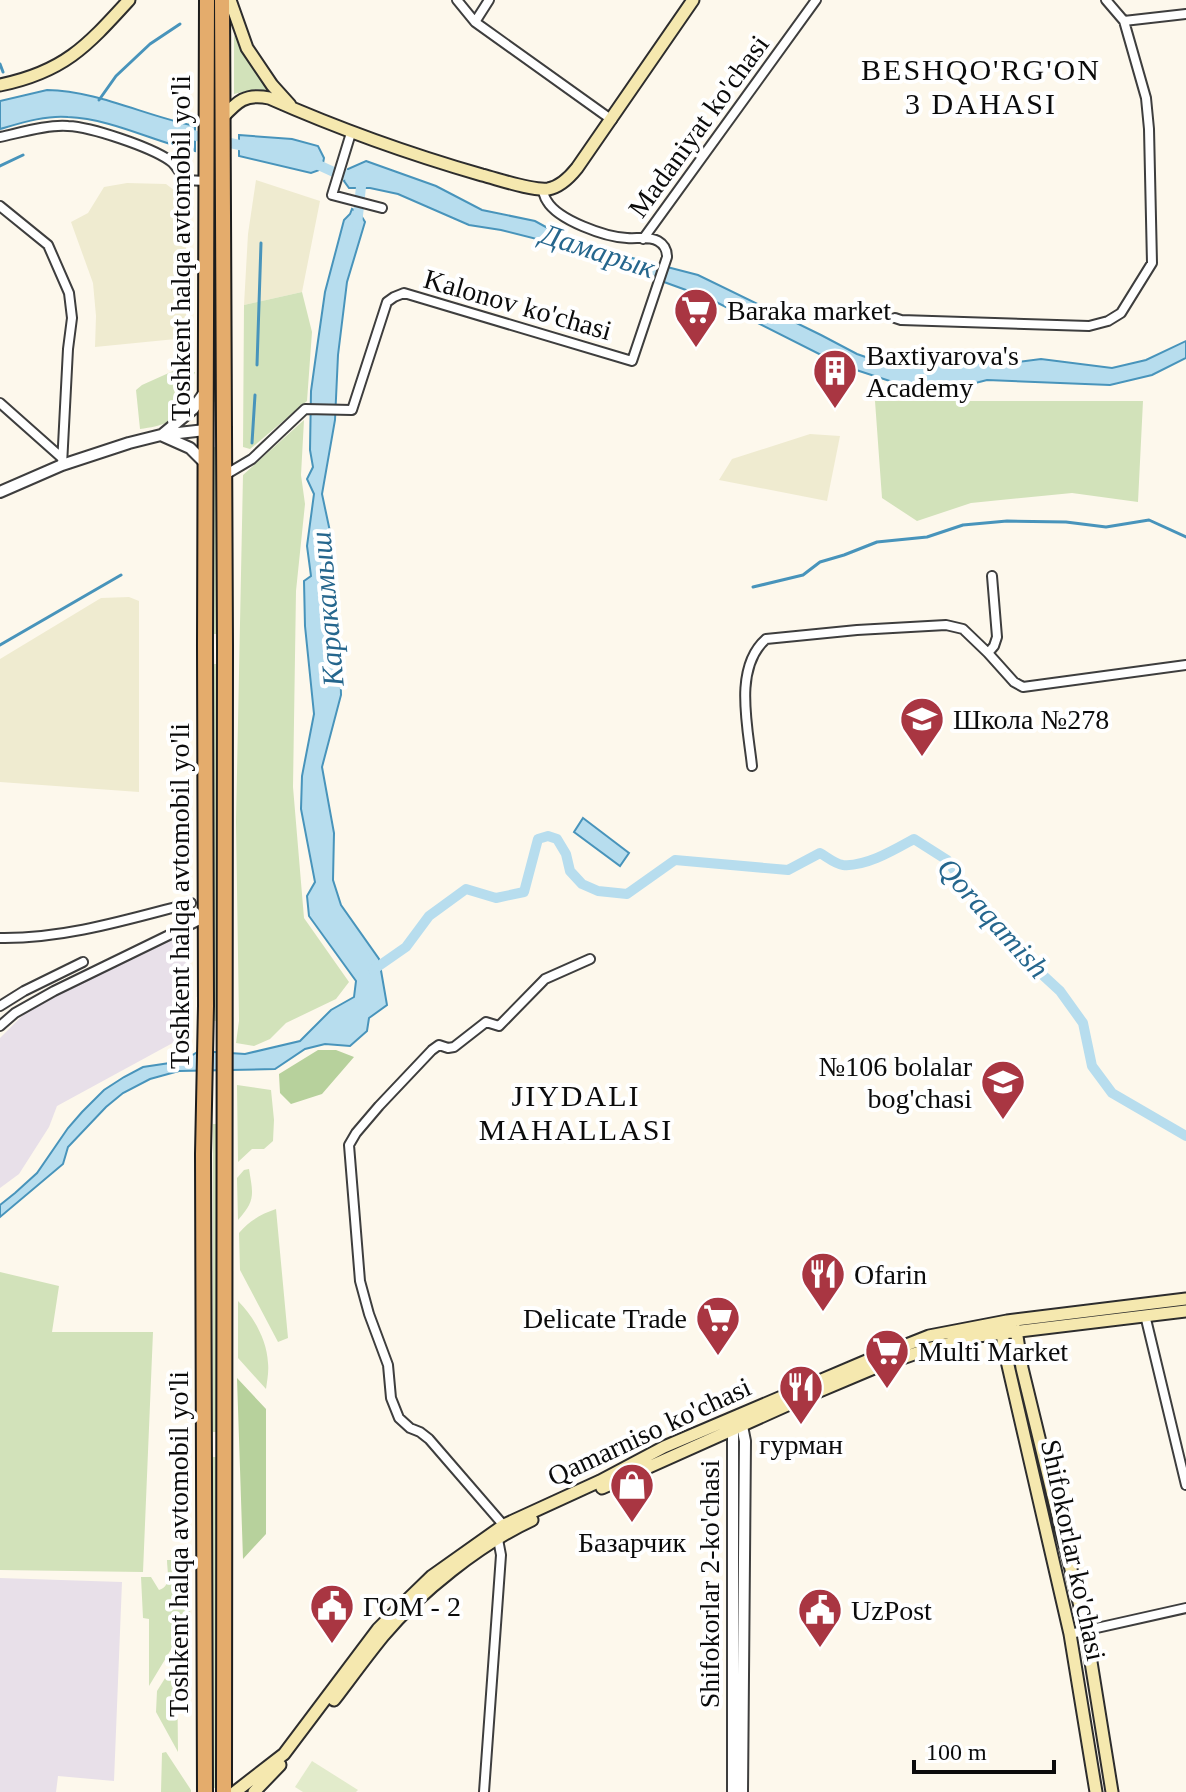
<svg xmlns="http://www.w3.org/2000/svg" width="1186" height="1792" font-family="'Times New Roman',serif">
  <rect width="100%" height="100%" fill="#fdf8ec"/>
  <!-- industrial -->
  <path fill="#e8e0e9" d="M188,931L191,1033L57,1106L49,1127L19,1174L0,1188V1038L28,1010Z
    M0,1578L122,1582L114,1781L58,1776L56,1792H0Z"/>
  <!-- farmland -->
  <path fill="#efebd0" d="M256,180L320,201L302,292L244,305L248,234Z
    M127,183L166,184L186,199V338L95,347L96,316L93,283L71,222L88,213L104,187Z
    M810,434L840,436L827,501L719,480L732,459Z
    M129,597L139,601V792L0,782V659L101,598Z"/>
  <!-- green -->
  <path fill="#d2e2ba" d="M234,35L257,75L270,92L257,89L234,94Z
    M213,171H218L219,402H213Z
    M302,292L312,332L307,401L250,449L243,447L244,305Z
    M182,367L190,372H195C181,411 186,423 140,429L136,390L142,385Z
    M875,401H1143L1138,502L1072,493L971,503L917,521L882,498Z
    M304,420L301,475L305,504L296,591L293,787L304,918L349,982L336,999L286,1023L270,1039L254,1046L236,1043L239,1021L236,822L243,475Z
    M212,447H218L217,634H212Z
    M211,664H217L218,1021H211Z
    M237,1085L271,1090L274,1120L273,1141L264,1149H252L238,1162Z
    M213,1124H218L219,1432H213Z
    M249,1169C253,1194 256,1200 238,1220L237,1178L244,1170Z
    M276,1209L288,1338L278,1342L240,1270L239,1233C249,1221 261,1214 276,1209Z
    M0,1272L59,1286L52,1332H153L143,1572L0,1570Z
    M238,1301C254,1317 267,1340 268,1363C269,1372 267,1381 266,1389L238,1358Z
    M213,1457H219L220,1788H214Z
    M167,1560H191L190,1618L149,1686V1619L143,1618L141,1577H151L159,1590C172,1586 167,1571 167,1560Z
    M177,1659V1660L178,1752L156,1712L157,1691Z
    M166,1752L191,1790V1792H161L162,1753Z"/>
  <!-- forest -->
  <path fill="#b7d19c" d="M318,1050H336L354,1057L322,1094L291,1104L280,1093L279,1074Z
    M237,1378L266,1409V1534L243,1559Z"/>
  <!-- pitch -->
  <path fill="#e2ebcb" d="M312,1761L358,1790L356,1792H303L295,1787Z"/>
  <!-- water -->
  <path fill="#b7ddee" stroke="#4894bb" stroke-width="2" d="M47,90C98,91 145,116 195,126V151C152,141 112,119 68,117C46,115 21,123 0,129V101Z
    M239,135L292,139L318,146L324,158L322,169L311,173L239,156Z
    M366,161L436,186L482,210L535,221L564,237L613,253L698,275L821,335L857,354L897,368L939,364L1010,363L1041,359L1112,368L1146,360L1186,341V358L1152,375L1110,385L987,380L956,388L905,386L841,365L708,298L642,274L600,255L501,230L469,225L398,194L370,188H349L344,181L348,169Z
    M352,209L362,214V217L365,222L347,282L338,355L335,420L322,494L332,541L335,604L340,648L341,695L322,767L334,833L333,880L341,905L379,959L387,1005L369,1018L367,1031L350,1046L325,1044L305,1049L275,1069L179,1071L150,1079L123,1093L106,1107L68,1147L63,1164L0,1217V1205L15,1193L37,1173L68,1128L82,1112L104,1090L124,1077L143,1067L183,1061L199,1051L245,1054L300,1041L331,1010L354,997L356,981L309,916L307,896L315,882L301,809L302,776L314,714L305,626L304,581L311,576L307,546L314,494L307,479L313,467L310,450L311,391L318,341L325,292L344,220L350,214Z
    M583,818L629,853L620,866L574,832Z"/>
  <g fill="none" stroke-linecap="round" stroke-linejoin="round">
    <!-- stream -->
    <path stroke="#4894bb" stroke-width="3" d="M0,64L3,72
      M99,100L116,76L150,44L180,24
      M0,166L23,155
      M257,365L261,243
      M252,443L255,395
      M753,587L803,575L820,562L844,555L877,542L927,537L963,525L1007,521L1066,522L1106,527L1149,520L1186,537
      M0,645L121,575"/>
    <!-- canal -->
    <path stroke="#b7ddee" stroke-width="10" d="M183,133L249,147
      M312,162L338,174L357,176
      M357,225L362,177
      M373,970L406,947L429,916L466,889L496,898L524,892L538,839L548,836L557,839L566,854L570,871L582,884L598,891L627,894L675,860L788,870L820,853C827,857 835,864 843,865C866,867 894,850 914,839L947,860L978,905L1004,932L1034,967L1060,991L1083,1023L1092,1066L1112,1093L1186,1136"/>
    <!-- minor casing -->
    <g stroke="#3e3e3e" stroke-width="12">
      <path id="minor" d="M457,0L475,22L612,120
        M1106,0L1124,21L1186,14
        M475,22L489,0
        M351,133L332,195L382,208
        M0,137C19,133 49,124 68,126C92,127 150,147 169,160C176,164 180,173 184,180L206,181
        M0,206L48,245L69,293L72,318L68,349L62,465
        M643,239L816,0
        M895,318L901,320L1089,326L1108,321L1121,313L1152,263L1149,129L1146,98L1124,21
        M0,403L62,458
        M225,475L252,459L305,409L352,410L387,302L394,297L404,293L632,361L667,257C667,250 665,245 658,241C649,236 636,239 627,238C605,237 558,220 547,201C544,197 544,193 542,189
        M988,653L994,646L997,637L992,576
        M752,766C748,727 733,668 766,639L857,630L946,625L963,629L988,653L1014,682L1023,687L1186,665
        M0,938C65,939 129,919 191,903
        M0,1006L24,991L83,962
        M0,1026L15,1013L54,991L206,917
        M1145,1315L1186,1485
        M506,1528L429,1439L420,1432L410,1428L399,1418L391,1398L388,1365L369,1314L360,1281L349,1145L356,1133L379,1106L432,1050L439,1045L448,1048L454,1047L486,1022L499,1026L545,979L590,959
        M1070,1634L1186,1608
        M484,1792L501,1555L497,1534"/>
    </g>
    <!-- tertiary casing -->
    <g stroke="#3e3e3e" stroke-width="14">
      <path id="tertiary" d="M163,434L193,409L205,392
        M163,436L190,448L205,463
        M0,492L62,465L129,443L161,435L205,430
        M738,1422L742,1426L745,1441L742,1792
        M733,1424V1792"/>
    </g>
    <!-- secondary casing -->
    <g stroke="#2d2d2d" stroke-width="15">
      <path id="secondary" d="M230,0L247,48L272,85L290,105
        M0,85C64,72 87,46 129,0
        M222,118C237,102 245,93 269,98C339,129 409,154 482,175C498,179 532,191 548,189C560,187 569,178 577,168L693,0
        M1011,1325L1016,1330L1022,1368L1086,1631L1112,1792
        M1004,1328L1002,1332L1004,1348L1070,1634L1096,1792
        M602,1488L803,1398L874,1368L931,1348L978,1336L1186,1311
        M334,1700C350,1679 366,1657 383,1636C420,1592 480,1544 532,1520
        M235,1792L284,1754L378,1629L399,1608L432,1576L504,1525L600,1481L664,1447L871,1359L929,1336L1007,1321L1186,1299
        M254,1792L280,1765"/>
    </g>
    <!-- trunk casing -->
    <g stroke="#1c1c1c" stroke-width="18">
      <path id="trunk" d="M222,0L225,646L224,1792
        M205,1792L203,1154L206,1006L205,646L207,0"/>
    </g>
    <!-- minor -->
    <use href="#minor" stroke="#fff" stroke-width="8"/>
    <!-- tertiary -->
    <use href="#tertiary" stroke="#fff" stroke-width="10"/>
    <!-- secondary -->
    <use href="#secondary" stroke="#f5e8af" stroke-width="11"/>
    <!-- trunk -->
    <use href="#trunk" stroke="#e4ac6c" stroke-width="14"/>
  </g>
  <!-- icons -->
  <defs>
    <g id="supermarket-pin" transform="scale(2.3)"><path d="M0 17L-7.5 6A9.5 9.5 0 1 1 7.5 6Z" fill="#a93642" stroke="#fff"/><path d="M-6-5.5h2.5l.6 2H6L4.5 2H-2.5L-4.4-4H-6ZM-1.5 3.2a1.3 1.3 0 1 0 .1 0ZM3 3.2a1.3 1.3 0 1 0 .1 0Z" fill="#fff"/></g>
    <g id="building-pin" transform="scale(2.3)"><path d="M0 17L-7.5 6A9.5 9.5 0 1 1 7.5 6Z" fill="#a93642" stroke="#fff"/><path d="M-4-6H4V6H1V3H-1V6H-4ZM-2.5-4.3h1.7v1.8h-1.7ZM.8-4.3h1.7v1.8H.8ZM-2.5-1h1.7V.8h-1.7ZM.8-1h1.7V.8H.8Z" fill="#fff"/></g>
    <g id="school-pin" transform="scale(2.3)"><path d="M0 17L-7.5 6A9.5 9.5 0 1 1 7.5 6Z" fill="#a93642" stroke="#fff"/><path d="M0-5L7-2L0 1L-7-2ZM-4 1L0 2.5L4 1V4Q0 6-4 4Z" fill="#fff"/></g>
    <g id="restaurant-pin" transform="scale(2.3)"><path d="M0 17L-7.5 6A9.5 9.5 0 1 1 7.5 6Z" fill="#a93642" stroke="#fff"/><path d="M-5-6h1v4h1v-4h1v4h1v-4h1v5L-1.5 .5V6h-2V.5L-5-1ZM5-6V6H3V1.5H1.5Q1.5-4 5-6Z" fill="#fff"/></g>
    <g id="shop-pin" transform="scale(2.3)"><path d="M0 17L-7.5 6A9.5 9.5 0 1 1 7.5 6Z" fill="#a93642" stroke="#fff"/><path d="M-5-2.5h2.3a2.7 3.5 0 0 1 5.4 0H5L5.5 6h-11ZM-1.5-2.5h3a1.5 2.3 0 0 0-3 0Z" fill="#fff"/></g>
    <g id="civic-pin" transform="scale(2.3)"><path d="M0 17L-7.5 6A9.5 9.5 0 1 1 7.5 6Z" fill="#a93642" stroke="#fff"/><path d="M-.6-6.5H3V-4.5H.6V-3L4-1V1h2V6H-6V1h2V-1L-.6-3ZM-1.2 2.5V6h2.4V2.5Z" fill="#fff"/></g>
  </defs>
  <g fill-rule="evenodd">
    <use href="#supermarket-pin" x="696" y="310"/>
    <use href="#building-pin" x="835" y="371"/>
    <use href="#school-pin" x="922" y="719"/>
    <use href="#school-pin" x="1003" y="1082"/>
    <use href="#restaurant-pin" x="823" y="1274"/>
    <use href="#supermarket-pin" x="718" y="1318"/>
    <use href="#supermarket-pin" x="887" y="1351"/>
    <use href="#restaurant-pin" x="801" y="1387"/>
    <use href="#shop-pin" x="632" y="1485"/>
    <use href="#civic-pin" x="332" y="1606"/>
    <use href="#civic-pin" x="820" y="1610"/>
  </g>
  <g text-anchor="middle" stroke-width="8" stroke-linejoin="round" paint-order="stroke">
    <!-- street labels -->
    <g font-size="28" fill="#0b0b0b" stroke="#fff">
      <text transform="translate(698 126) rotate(-54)" y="10">Madaniyat ko'chasi</text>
      <text transform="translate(180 248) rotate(-90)" y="10">Toshkent halqa avtomobil yo'li</text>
      <text transform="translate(518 304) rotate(16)" y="10">Kalonov ko'chasi</text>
      <text transform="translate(179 896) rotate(-90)" y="10">Toshkent halqa avtomobil yo'li</text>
      <text transform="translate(649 1431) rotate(-25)" y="10">Qamarniso ko'chasi</text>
      <text transform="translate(178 1544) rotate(-90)" y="10">Toshkent halqa avtomobil yo'li</text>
      <text transform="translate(1074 1550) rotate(78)" y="10">Shifokorlar ko'chasi</text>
      <text transform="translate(709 1584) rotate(-90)" y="10">Shifokorlar 2-ko'chasi</text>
    </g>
    <!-- poi labels -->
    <g font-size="28" fill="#0b0b0b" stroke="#fff" text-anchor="start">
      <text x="727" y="320">Baraka market</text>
      <text x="866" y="365">Baxtiyarova's<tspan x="866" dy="32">Academy</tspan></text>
      <text x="953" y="729">Школа №278</text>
      <text x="972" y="1076" text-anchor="end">№106 bolalar<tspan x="972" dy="32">bog'chasi</tspan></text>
      <text x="854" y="1284">Ofarin</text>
      <text x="687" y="1328" text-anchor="end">Delicate Trade</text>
      <text x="918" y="1361">Multi Market</text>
      <text x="801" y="1454" text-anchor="middle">гурман</text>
      <text x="632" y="1552" text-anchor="middle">Базарчик</text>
      <text x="363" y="1616">ГОМ - 2</text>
      <text x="851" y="1620">UzPost</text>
    </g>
    <!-- neighbourhood labels -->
    <g font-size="30" letter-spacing="2" fill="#0b0b0b" stroke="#fff">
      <text x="981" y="80">BESHQO'RG'ON<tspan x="981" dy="34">3 DAHASI</tspan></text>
      <text x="576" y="1106">JIYDALI<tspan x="576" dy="34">MAHALLASI</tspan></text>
    </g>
    <!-- water labels -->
    <g font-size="30" font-style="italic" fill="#25668d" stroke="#fff">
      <text transform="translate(598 251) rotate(18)" y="10">Дамарык</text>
      <text transform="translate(327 609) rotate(-95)" y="10">Каракамыш</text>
      <text transform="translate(993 918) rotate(48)" y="10">Qoraqamish</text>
    </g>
  </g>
  <!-- scale -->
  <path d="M914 1760v12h140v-12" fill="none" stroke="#0b0b0b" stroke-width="4"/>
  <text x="926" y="1760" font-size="24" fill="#0b0b0b" stroke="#ffffff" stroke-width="6" paint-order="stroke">100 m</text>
</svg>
